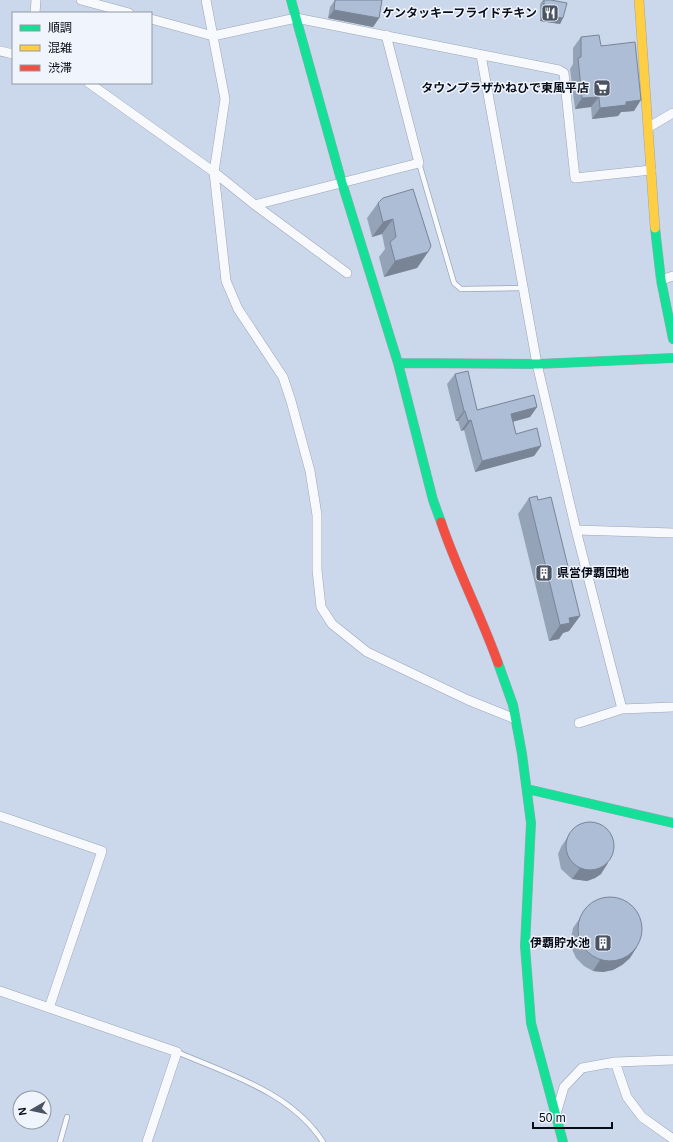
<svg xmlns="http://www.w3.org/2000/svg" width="673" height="1142" font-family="Helvetica,'Noto Sans JP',sans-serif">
  <rect width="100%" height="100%" fill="#cbd8eb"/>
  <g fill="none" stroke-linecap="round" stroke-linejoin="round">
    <!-- lane casing -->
    <g stroke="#9ba5b3" stroke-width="6">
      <path id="lane" d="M419,163L454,283L461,289L523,288
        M177,1052C228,1074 291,1092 323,1142
        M60,1142L67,1117"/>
    </g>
    <!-- street casing -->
    <g stroke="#9ba5b3" stroke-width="10">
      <path id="street" d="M81,0L129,13
        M206,0L225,99L214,172L226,281L238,309L283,377L291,401L310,471L317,515V570L321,607L332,624L367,652L468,700L515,719
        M35,13L36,0
        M151,19L213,36L296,18L559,70L564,73L575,178L651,170
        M0,51L13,54
        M481,55L537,364L576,530L622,709
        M89,83L214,172L255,205L419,163L386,35
        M649,127L673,113
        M255,205L347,273
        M661,280L673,276
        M576,530L673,533
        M579,723L622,709L673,707
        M0,816L102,851L49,1008
        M0,991L177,1052L147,1142
        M615,1062L627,1097L642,1117L673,1139
        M556,1114L564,1087L582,1068L615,1062L673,1060"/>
    </g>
    <!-- fast casing -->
    <g stroke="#9ba5b3" stroke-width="10">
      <path id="fast" d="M291,0L342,183L398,363L433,500L441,522
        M655,228L661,280L673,339
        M398,363L537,364L673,358
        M498,663L513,705L522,754L531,823L525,946L531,1023L563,1142
        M527,789L673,823"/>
    </g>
    <!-- slow casing -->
    <g stroke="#9ba5b3" stroke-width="10">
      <path id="slow" d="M639,0L655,228"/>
    </g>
    <!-- jam casing -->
    <g stroke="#9ba5b3" stroke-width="10">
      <path id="jam" d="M441,522C457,570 481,615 498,663"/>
    </g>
    <!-- lane -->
    <use href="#lane" stroke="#f7f9fc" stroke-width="4.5"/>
    <!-- street -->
    <use href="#street" stroke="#f7f9fc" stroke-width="9"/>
    <!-- fast -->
    <use href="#fast" stroke="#16e098" stroke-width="9"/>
    <!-- slow -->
    <use href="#slow" stroke="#ffcf43" stroke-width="9"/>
    <!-- jam -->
    <use href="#jam" stroke="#f24e42" stroke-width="9"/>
  </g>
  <!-- wall -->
  <path fill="#95a3b8" d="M335,0H382L379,18L373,27L328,18L330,7Z
    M543,0H551L563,18L560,24L540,21V4Z
    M581,37L601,46L634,111L621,112L618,116L592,119L591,107L575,109L570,69L573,64V48Z
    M378,203L428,252L417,268L384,277L379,257L385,249L382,234L372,237L367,218Z
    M455,374L477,410L537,407L530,417L513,422L516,434L541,446L534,456L475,472L464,430L461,431L458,421H456L447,384Z
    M529,498L538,500L580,616L569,631L563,633L559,639L549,641L518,514Z
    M573,829L601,874L595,878L587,881L572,879L561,869L558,854L561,847Z
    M587,908L630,958L622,965L613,970L603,972L593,971L584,966L576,958L572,949L571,938L573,928Z"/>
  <!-- shaded-wall -->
  <path fill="#798496" d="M334,10L379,18L373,27L328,18Z
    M544,15L563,18L560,24L540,21Z
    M599,97L591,107L575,109L582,98Z
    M641,100L634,111L621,112L618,116L592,119L600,108L626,102Z
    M393,219L382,234L372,237L383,222Z
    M428,252L417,268L384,277L395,261Z
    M537,407L530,417L503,424L511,414Z
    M464,411H465L458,421H456Z
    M471,420L464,430L461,431L468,421Z
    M541,446L534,456L475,472L482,461Z
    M580,616L569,631L563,633L559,639L549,641L560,625L569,618Z
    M608,863L601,874L595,878L587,881L572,879L580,868Z
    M637,947L630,958L622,965L613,970L603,972L593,971L600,960Z"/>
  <!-- building -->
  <path fill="#adbdd6" stroke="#798496" d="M335,0H382L379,18L334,10Z
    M544,0H551L567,3L563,18L544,15Z
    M599,35L601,46L635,42L641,100L626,102V105L600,108L599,97L582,98L578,58L581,57V37Z
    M413,189L431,246L428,252L395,261L390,242L396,237L393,219L383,222L378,203L383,198Z
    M468,371L477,410L534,395L537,407L511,414L516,434L537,428L541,446L482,461L471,420L468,421L465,411H464L455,374Z
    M537,496L538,500L551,497L580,616L569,618L570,623L560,625L529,498Z
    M566 846a24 24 0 1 1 48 0a24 24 0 1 1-48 0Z
    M578 929a32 32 0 1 1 64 0a32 32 0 1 1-64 0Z"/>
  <!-- icons -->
  <defs>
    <g id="restaurant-square" transform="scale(0.9)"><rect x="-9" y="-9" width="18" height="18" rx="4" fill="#4b5462" stroke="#f0f4fc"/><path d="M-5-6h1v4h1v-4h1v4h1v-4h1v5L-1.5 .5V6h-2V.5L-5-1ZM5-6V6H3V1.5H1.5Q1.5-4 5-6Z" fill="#fff"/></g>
    <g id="supermarket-square" transform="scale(0.9)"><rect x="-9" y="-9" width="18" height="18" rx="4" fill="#4b5462" stroke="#f0f4fc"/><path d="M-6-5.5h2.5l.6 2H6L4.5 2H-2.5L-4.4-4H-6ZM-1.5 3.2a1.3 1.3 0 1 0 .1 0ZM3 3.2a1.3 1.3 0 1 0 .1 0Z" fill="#fff"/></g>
    <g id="building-square" transform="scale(0.9)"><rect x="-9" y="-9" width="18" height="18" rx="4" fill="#4b5462" stroke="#f0f4fc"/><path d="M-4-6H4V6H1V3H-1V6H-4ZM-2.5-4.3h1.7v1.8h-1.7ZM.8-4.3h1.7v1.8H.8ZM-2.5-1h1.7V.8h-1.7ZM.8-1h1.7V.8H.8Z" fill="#fff"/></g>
  </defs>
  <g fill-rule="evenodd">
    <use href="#restaurant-square" x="550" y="13"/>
    <use href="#supermarket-square" x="602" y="88"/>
    <use href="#building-square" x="544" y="573"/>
    <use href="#building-square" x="603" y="943"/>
  </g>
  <g text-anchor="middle" stroke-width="3" stroke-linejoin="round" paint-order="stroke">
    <!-- poi labels -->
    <g font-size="12" font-weight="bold" fill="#060d18" stroke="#f0f4fc" text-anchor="end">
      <text x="537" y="17">ケンタッキーフライドチキン</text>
      <text x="589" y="92">タウンプラザかねひで東風平店</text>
      <text x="557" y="577" text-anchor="start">県営伊覇団地</text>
      <text x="590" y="947">伊覇貯水池</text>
    </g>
  </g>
  <!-- legend -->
  <rect x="12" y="12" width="140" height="72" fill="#f0f4fc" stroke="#9298a1"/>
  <rect x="20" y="25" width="20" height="6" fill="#16e098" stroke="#9298a1"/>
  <text x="48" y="32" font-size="12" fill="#060d18">順調</text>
  <rect x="20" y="45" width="20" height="6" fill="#ffcf43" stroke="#9298a1"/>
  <text x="48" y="52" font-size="12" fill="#060d18">混雑</text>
  <rect x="20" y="65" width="20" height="6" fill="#f24e42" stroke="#9298a1"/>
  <text x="48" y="72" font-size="12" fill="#060d18">渋滞</text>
  <!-- north arrow -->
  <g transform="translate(32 1110) rotate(261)"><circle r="19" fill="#f0f4fc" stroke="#9298a1"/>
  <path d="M0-3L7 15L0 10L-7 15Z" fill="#4b5462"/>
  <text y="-6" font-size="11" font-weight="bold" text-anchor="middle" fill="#060d18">N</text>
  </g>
  <!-- scale -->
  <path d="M533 1122v6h79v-6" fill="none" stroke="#060d18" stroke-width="2"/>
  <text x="539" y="1122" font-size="12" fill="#060d18" stroke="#f0f4fc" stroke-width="3" paint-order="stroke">50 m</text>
</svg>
